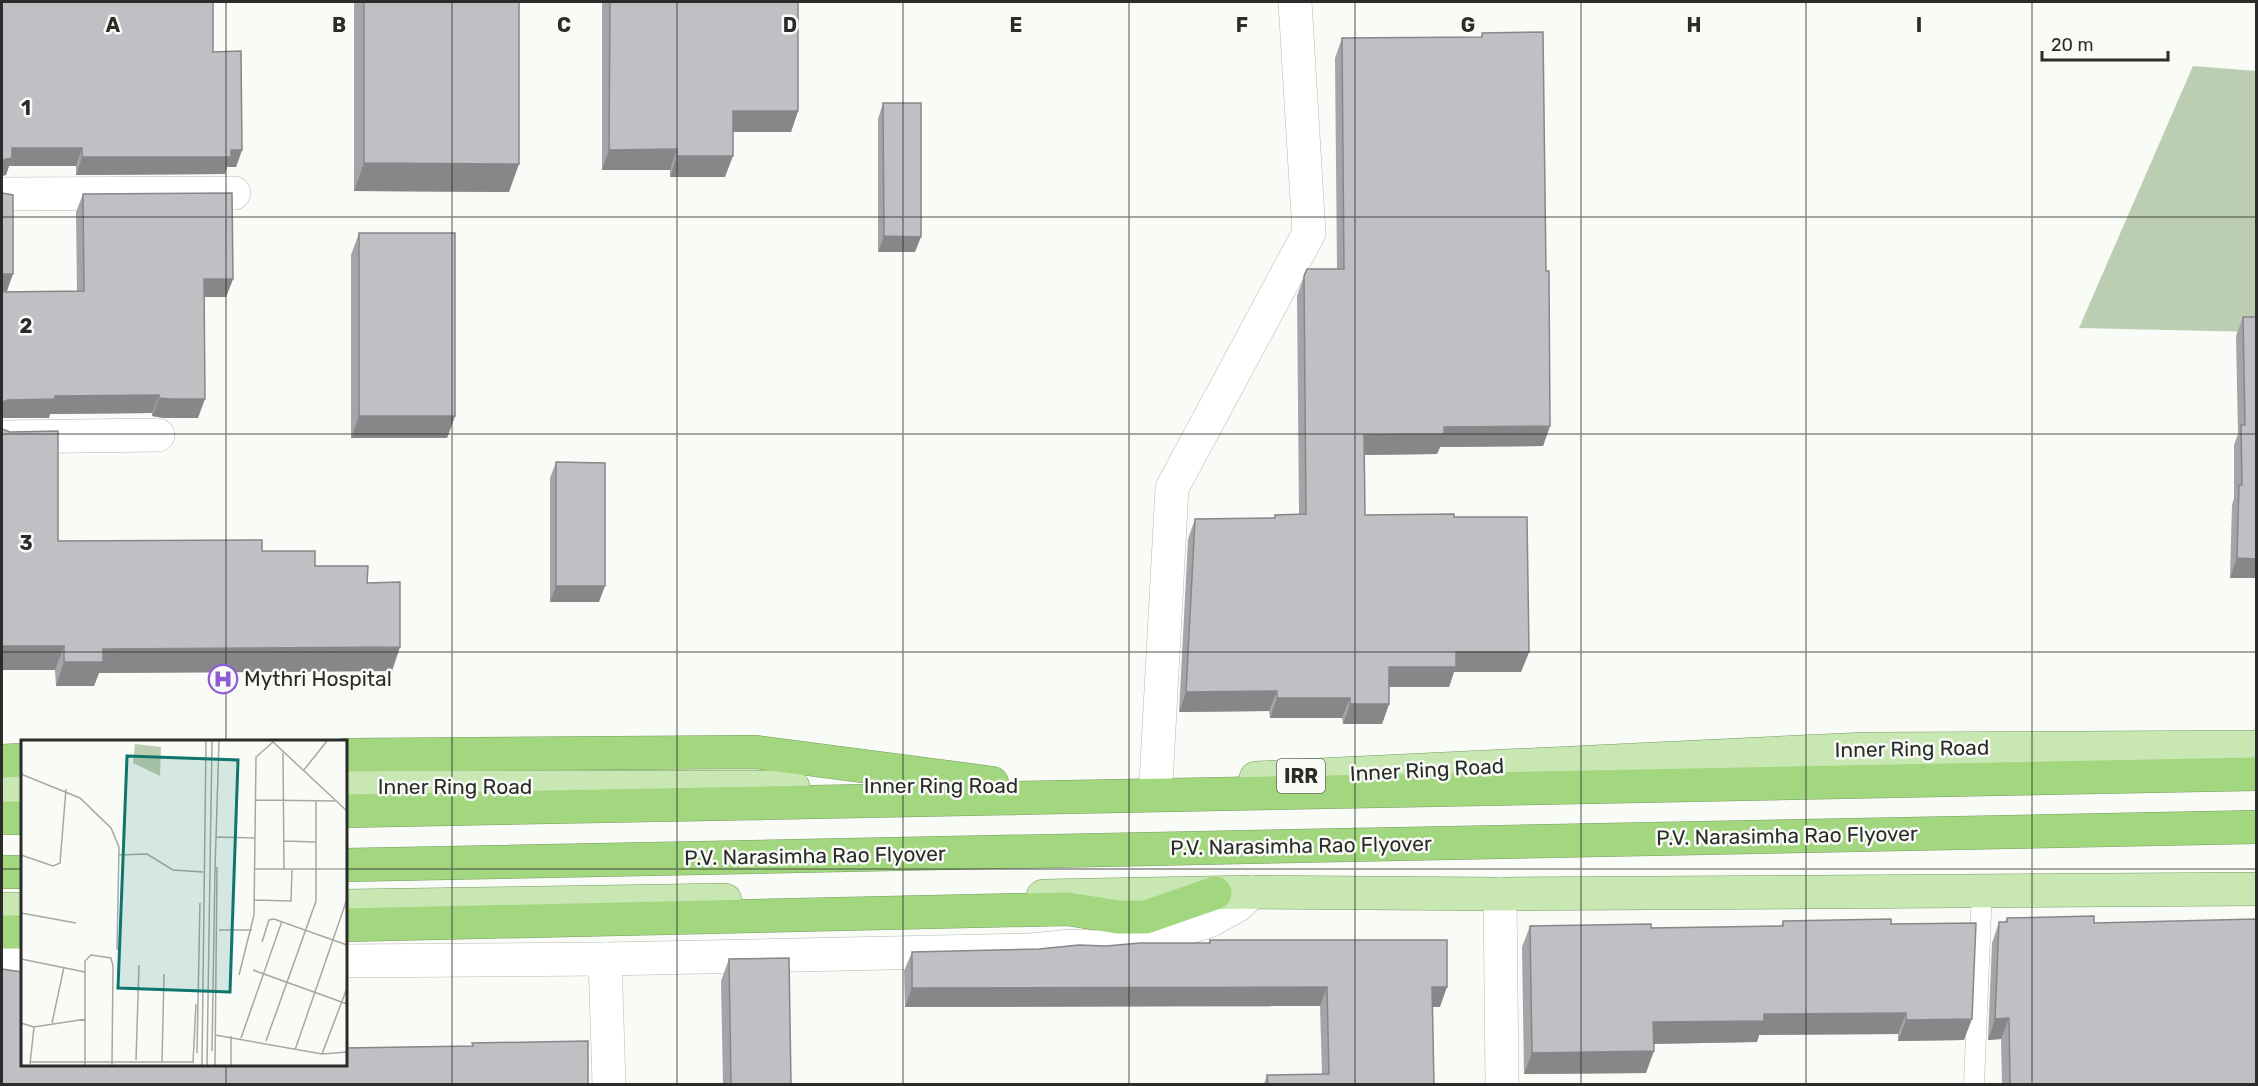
<svg xmlns="http://www.w3.org/2000/svg" width="2258" height="1086" font-family="Rubik,sans-serif">
  <rect width="100%" height="100%" fill="#f8fbf6"/>
  <!-- green -->
  <path fill="#bcceb1" d="M2193,66L2256,71V332L2079,328Z"/>
  <g fill="none" stroke-linecap="round" stroke-linejoin="round">
    <!-- service casing -->
    <g stroke="#b6b9b4" stroke-width="21">
      <path id="service" d="M1974,1084L1982,890"/>
    </g>
    <!-- minor casing -->
    <g stroke="#b6b9b4" stroke-width="34">
      <path id="minor" d="M2,194L234,193
        M2,437L158,435
        M1156,783L1172,488L1309,233L1295,2
        M1500,894L1502,1084
        M605,959L609,1084"/>
    </g>
    <!-- tertiary casing -->
    <g stroke="#b6b9b4" stroke-width="34">
      <path id="tertiary" d="M345,961L605,959L1031,950L1071,946L1097,947L1133,944L1209,921L1238,905L1252,892
        M2,964H22"/>
    </g>
    <!-- primary casing -->
    <g stroke="#799b61" stroke-width="34">
      <path id="primary" d="M1256,778L1865,749L2256,747
        M345,787H793
        M2,791L22,790
        M1043,896L1252,892L1500,894L2256,889
        M345,906L725,900
        M2,909H22"/>
    </g>
    <!-- motorway casing -->
    <g stroke="#799b61" stroke-width="34">
      <path id="motorway" d="M345,755L756,752L992,783
        M2,761L22,760
        M345,811L2256,774
        M2,818H22
        M345,865L2256,827
        M2,872H22
        M345,925L1068,909L1118,917H1146L1215,893
        M2,932H22"/>
    </g>
    <!-- service -->
    <use href="#service" stroke="#fff" stroke-width="20"/>
    <!-- minor -->
    <use href="#minor" stroke="#fff" stroke-width="33"/>
    <!-- tertiary -->
    <use href="#tertiary" stroke="#fff" stroke-width="33"/>
    <!-- primary -->
    <use href="#primary" stroke="#c8e7b2" stroke-width="33"/>
    <!-- motorway -->
    <use href="#motorway" stroke="#a3d77f" stroke-width="33"/>
  </g>
  <!-- wall -->
  <path fill="#a6a4a9" d="M2,2L213,52L242,150L236,167H227L225,174L76,175V166H9L6,175Z
    M355,2H519L509,192L354,191V4Z
    M603,2H798V111L791,132H733L725,177H670V170H602V4Z
    M1482,33L1546,271L1550,426L1543,446L1440,447L1437,454L1364,455L1365,515L1454,517L1529,652L1521,672H1454L1449,687H1389V704L1382,724H1343L1342,718H1270L1269,711L1179,712L1188,539L1195,519L1274,518L1275,515L1299,514L1297,296L1304,276L1337,269L1335,58L1342,38L1481,37Z
    M883,103L915,252H878V119Z
    M83,194L233,279L226,297H204L198,418H164L152,416V413L50,414L49,418H2V292L77,291L76,212Z
    M359,233L455,416L447,438H351V255Z
    M2243,317H2256V578H2230L2232,505L2234,498V445L2238,434L2236,336Z
    M2,429L58,541L262,551L367,583L392,671L99,673L94,686H56L55,670H2Z
    M556,462L599,602H550V478Z
    M2007,918L2094,923L2256,1084H2002L2001,1039L1988,1040L1992,943L1999,922H2005Z
    M1783,921L1891,924L1964,1040L1898,1041V1034L1759,1035L1757,1042L1653,1044L1646,1073L1524,1074L1522,947L1530,926L1651,928L1781,926Z
    M1210,940L1440,1007H1432L1434,1084H1264L1267,1075L1322,1074L1320,1006L905,1007L904,971L912,952L1039,949L1209,943Z
    M729,959L791,1084H723L721,981Z"/>
  <!-- shaded-wall -->
  <path fill="#878689" d="M733,111H798L791,132H725Z
    M12,148H82L76,166H9L6,175L2,176V160Z
    M677,149L670,170H602L609,150Z
    M231,150H242L236,167H227L225,174L76,175L82,157Z
    M677,156H733L725,177H670Z
    M364,163L519,164L509,192L354,191Z
    M884,236L921,237L915,252H878Z
    M2,274H13L7,291H2Z
    M204,279H233L226,297H197Z
    M159,395L152,413L50,414L49,418H2V402L8,400L55,396Z
    M159,398L205,399L198,418H164L152,416Z
    M359,416H455L447,438H351Z
    M1550,426L1543,446L1440,447L1437,454L1357,455L1364,435L1444,427Z
    M2237,558L2256,559V578H2230Z
    M556,586H605L599,602H550Z
    M2,646H64L55,670H2Z
    M400,647L392,671L99,673L94,686H56L64,662L103,649Z
    M1456,652H1529L1521,672H1454L1449,687H1381L1389,667Z
    M1277,691L1269,711L1179,712L1186,692Z
    M1277,698H1350L1342,718H1270Z
    M1350,704H1389L1382,724H1343Z
    M1327,987L1320,1006L905,1007L912,988Z
    M1432,987H1447L1440,1007H1424Z
    M1906,1013L1898,1034L1759,1035L1757,1042L1645,1044L1653,1022L1764,1014Z
    M2009,1018L2001,1039L1988,1040L1995,1019Z
    M1972,1019L1964,1040L1898,1041L1906,1020Z
    M1654,1051L1646,1073L1524,1074L1532,1053Z"/>
  <!-- building -->
  <path fill="#c1bfc4" stroke="#878689" stroke-width="1.5" d="M2,2H213V52L241,51L242,150H231V157H82V148H12V158L2,160Z
    M364,2H519V164L364,163Z
    M610,2H798V111H733V156H677V149L609,150Z
    M1543,32L1546,271H1549L1550,426L1444,427V434L1364,435L1365,515L1454,514V517H1527L1529,652H1456V667H1389V704H1350V698H1277V691L1186,692L1195,519L1275,518V515L1306,514L1304,276L1307,269H1344L1342,38L1482,37V33Z
    M883,103H921V237L884,236Z
    M2,193L13,195V274H2Z
    M232,193L233,279H204L205,399H171L159,398V395L55,396V399L8,400L2,402V292L84,291L83,194Z
    M359,233H455V416H359Z
    M2243,317H2256V559L2237,558L2239,485H2242L2241,425H2245Z
    M2,429L10,432L58,431V541L262,540V551H315V566H368L367,583L400,582V647L103,649V662H64V646H2Z
    M556,462L605,463V586H556Z
    M2094,916V923L2256,919V1084H2010L2009,1018L1995,1019L1999,922H2007V918Z
    M1891,919V924L1976,923L1972,1019L1906,1020V1013L1764,1014V1021L1653,1022L1654,1051L1532,1053L1530,926L1651,924V928L1783,926V921Z
    M1210,940H1447V987H1432L1434,1084H1268L1267,1075L1329,1074L1327,987L912,988V952L1039,949L1079,945L1106,946L1140,943H1210Z
    M789,958L791,1084H731L729,959Z
    M2,969L22,972V1064H345V1048L473,1046L472,1043L588,1041V1084H2Z"/>
  <!-- grid -->
  <path fill="none" stroke="#2b2c2a" stroke-width="1.5" stroke-opacity="0.55" d="M226,2V741M452,2V1084M677,2V1084M903,2V1084M1129,2V1084M1355,2V1084M1581,2V1084M1806,2V1084M2032,2V1084M2,217H2256M2,434H2256M2,652H2256M2,869H22M345,869H2256M226,1064V1084"/>
  <!-- icons -->
  <defs>
    <g id="hospital-ring" transform="scale(1.5)"><circle r="9.5" fill="#f8fbf6" stroke="#8e5dd6" stroke-width="1.5"/><path d="M-5-5h3v3.5h4V-5h3V5h-3V1.5h-4V5h-3Z" fill="#8e5dd6"/></g>
  </defs>
  <g fill-rule="evenodd">
    <use href="#hospital-ring" x="223" y="679"/>
  </g>
  <g text-anchor="middle" stroke-width="5" stroke-linejoin="round" paint-order="stroke">
    <!-- shield labels -->
    <rect fill="#f8fbf6" stroke="#686a67" stroke-width="1.5" x="1277" y="759" width="48" height="34" rx="4.5"/>
    <g font-size="20" font-weight="bold" fill="#2b2c2a">
      <text x="1301" y="783">IRR</text>
    </g>
    <!-- poi labels -->
    <g font-size="21" fill="#2b2c2a" stroke="#f8fbf6" text-anchor="start">
      <text x="244" y="686">Mythri Hospital</text>
    </g>
    <!-- street labels -->
    <g font-size="21" fill="#2b2c2a" stroke="#f8fbf6">
      <text transform="translate(1912 749) rotate(-1)" y="7">Inner Ring Road</text>
      <text transform="translate(1427 770) rotate(-3)" y="7">Inner Ring Road</text>
      <text x="941" y="793">Inner Ring Road</text>
      <text x="455" y="794">Inner Ring Road</text>
      <text transform="translate(1787 836) rotate(-1)" y="7">P.V. Narasimha Rao Flyover</text>
      <text transform="translate(1301 846) rotate(-1)" y="7">P.V. Narasimha Rao Flyover</text>
      <text transform="translate(815 856) rotate(-1)" y="7">P.V. Narasimha Rao Flyover</text>
    </g>
  </g>
  <!-- overview -->
  <g transform="translate(21 740)">
    <rect width="326" height="326" fill="#f8fbf6"/>
    <path d="M114,4L140,7L139,36L112,23Z" fill="#bcceb1"/>
    <path fill="none" stroke="#a6a8a4" stroke-width="1.5" d="M251,1L326,71M262,13L263,130M0,31L2,35L59,58L90,88L98,107L96,210M282,31L306,1M235,60L314,61M195,97L234,98M263,101L295,102M0,115L32,126L39,123L45,49M98,115L126,114L152,130L182,132M234,129H326M194,130L198,1M233,160L270,161L271,130M0,173L55,183M198,190H231M241,202L248,180L253,179L326,205M0,219L64,232M232,230L326,264M218,235L233,175L235,17L252,2M0,283L13,287L65,279M31,283L43,227M194,295L301,314L326,312M210,296V325M220,298L261,181M245,301L295,161V61M274,310L326,159M191,311L194,127M176,313L179,163M301,314L326,248M115,320L118,225M141,321L143,234M9,322H172M172,323L175,264M9,324L13,287M64,325V221L70,215L90,218L92,226L91,325M181,325L185,1M186,325L191,1M194,325L196,127"/>
    <path fill="#0f766e" fill-opacity="0.15" stroke="#0f766e" stroke-width="3" d="M106,16L217,20L209,252L97,248Z"/>
    <rect width="326" height="326" fill="none" stroke="#2b2c2a" stroke-width="3"/>
  </g>
  <g font-size="20" text-anchor="middle" font-weight="bold" fill="#2b2c2a" stroke="#f8fbf6" stroke-width="5" stroke-linejoin="round" paint-order="stroke">
    <text x="113" y="32">A</text>
    <text x="339" y="32">B</text>
    <text x="564" y="32">C</text>
    <text x="790" y="32">D</text>
    <text x="1016" y="32">E</text>
    <text x="1242" y="32">F</text>
    <text x="1468" y="32">G</text>
    <text x="1694" y="32">H</text>
    <text x="1919" y="32">I</text>
    <text x="26" y="115">1</text>
    <text x="26" y="333">2</text>
    <text x="26" y="550">3</text>
  </g>
  <!-- border -->
  <rect width="2258" height="1086" fill="none" stroke="#2b2c2a" stroke-width="6"/>
  <!-- scale -->
  <path d="M2042 51v9h126v-9" fill="none" stroke="#2b2c2a" stroke-width="3"/>
  <text x="2051" y="51" font-size="18" fill="#2b2c2a" stroke="#f8fbf6" stroke-width="4.5" paint-order="stroke">20 m</text>
</svg>
